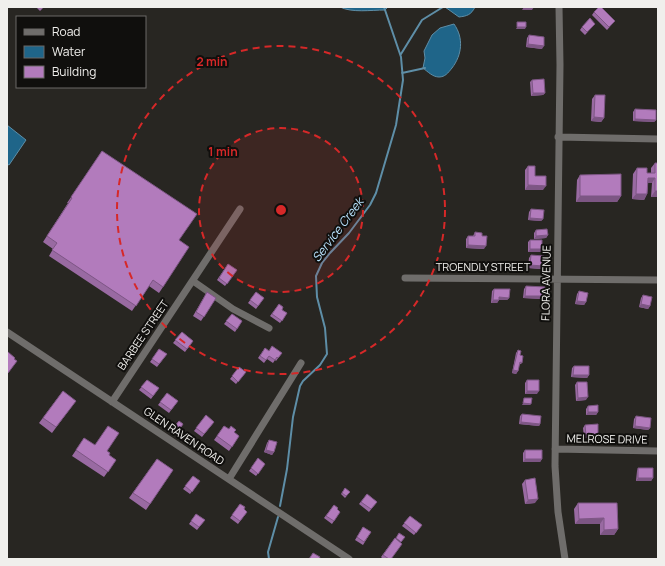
<svg xmlns="http://www.w3.org/2000/svg" width="665" height="566" font-family="Manrope,sans-serif">
  <rect width="100%" height="100%" fill="#282622"/>
  <!-- water -->
  <path fill="#1f6589" stroke="#5e8ea7" d="M340,7H388L385,10C371,10 352,13 340,7Z
    M445,7H475C471,15 467,16 459,17Z
    M454,24C464,38 462,55 452,68C448,73 445,77 439,77C433,77 428,72 423,68L425,58L424,51L432,35L440,28Z
    M7,125L26,140L9,165L7,164Z"/>
  <g fill="none" stroke-linecap="round" stroke-linejoin="round">
    <!-- stream -->
    <path stroke="#5e8ea7" stroke-width="2" d="M401,54L422,20L443,7
      M402,73L425,68
      M280,506L287,469L293,417L300,386L303,381L320,365L327,354L325,328L317,297L316,276L322,263L330,253L349,233L370,205L376,193L396,125L403,80L401,57L384,7
      M269,559L268,552L278,517"/>
    <!-- minor -->
    <path stroke="#6f6d6b" stroke-width="7" d="M559,7L560,65L555,466L558,512L565,559
      M558,137L658,139
      M405,278L658,280
      M193,281L233,309L269,328
      M7,332L349,559
      M112,402L240,209
      M555,449L658,451
      M229,479L301,363"/>
  </g>
  <!-- wall -->
  <path fill="#996aa2" d="M36,7H44L40,11Z
    M594,12L615,21L607,30L592,15Z
    M595,24L585,35L580,30L582,27Z
    M529,35L542,49L526,47L527,38Z
    M532,80L545,93L543,95L531,96L530,82Z
    M595,95L604,118L601,122L591,121L592,99Z
    M635,109L656,120L654,122L633,121V112Z
    M102,151L179,240L163,287L159,293L149,286L132,311L49,256L53,249L43,242L68,203H67Z
    M655,163L658,197H651L652,183H648L647,194L644,200L632,199L633,174L637,168L647,173H651V168Z
    M528,166L535,176L543,190H525V170Z
    M580,175L621,196L617,202H576L577,180Z
    M531,209L543,219L541,221L528,220L529,212Z
    M536,230L548,235L546,238L534,239V233Z
    M475,232L484,249L466,248V239L468,236H473Z
    M530,240L542,249L540,252H528V242Z
    M531,255L543,266L541,269L528,268L529,258Z
    M228,264L237,270L225,286L217,280Z
    M526,286L542,299L523,298L524,289Z
    M494,289L509,298L507,300H499L497,303H491L492,291Z
    M579,291L586,302L584,305L575,304L577,294Z
    M207,292L216,298L201,321L193,316Z
    M256,292L264,298L256,309L248,303Z
    M643,295L650,306L648,309L639,307L641,298Z
    M279,304L282,310L287,313L280,323L270,316Z
    M232,314L242,321L235,332L224,324Z
    M182,332L193,341L185,352L173,343Z
    M265,348L269,351L282,353L276,361L275,360L273,363L267,359L264,363L258,358Z
    M159,349L167,354L157,367L150,362Z
    M518,350L520,355L522,363L519,365L518,371L516,374L512,373L516,353Z
    M574,366L589,375L587,378L571,377L572,368Z
    M239,367L246,372L236,384L230,379Z
    M147,380L159,388L151,399L139,390Z
    M527,380L537,394H525V383Z
    M577,382L586,400L576,401L575,385Z
    M63,391L72,406L52,433L39,423Z
    M167,393L178,401L169,413L158,405Z
    M588,406L598,412L596,415H586V409Z
    M522,414L540,424L539,426L519,424L520,416Z
    M206,415L214,422L202,437L194,431Z
    M636,416L650,428L648,430L633,428L634,419Z
    M179,421L183,424L178,432L173,428Z
    M585,425L598,434L596,437L584,438L583,428Z
    M224,426L239,436L229,451L214,440Z
    M84,438L94,445L107,451L109,455L116,460L104,477L72,456Z
    M269,440L274,452L272,455L264,452L267,443Z
    M525,450L542,459L540,462H523V453Z
    M258,458L265,464L256,476L249,471Z
    M157,459L173,470L146,510L129,498Z
    M638,468L653,478L651,481H636L637,471Z
    M193,476L200,481L190,494L183,489Z
    M525,480L535,503L525,504L522,484Z
    M345,488L350,492L345,498L341,494Z
    M367,494L377,502L369,512L359,504Z
    M578,503H617L618,529L614,535H600V524H575L574,509Z
    M240,504L244,509L247,512L238,524L230,518Z
    M334,505L337,509L340,512L332,524L324,518Z
    M196,514L205,520L197,530L189,524Z
    M410,516L422,525L414,535L402,526Z
    M363,527L371,532L363,545L355,540Z
    M395,538L401,543L391,559H383L381,557Z"/>
  <!-- shaded-wall -->
  <path fill="#7d5684" d="M524,7H534L532,10H522Z
    M517,27H526L525,29H516Z
    M528,44L544,46L542,49L526,47Z
    M533,93H545L543,95L531,96Z
    M594,117L604,118L601,122L591,121Z
    M635,119L656,120L654,122L633,121Z
    M648,178H655L652,183H644Z
    M528,185L546,186L543,190H525Z
    M655,191H658V197H651Z
    M636,194H647L644,200L632,199Z
    M580,196H621L617,202H576Z
    M530,218L543,219L541,221L528,220Z
    M548,235L546,238L534,239L536,236Z
    M468,245L486,246L484,249L466,248Z
    M530,249H542L540,252H528Z
    M530,265L543,266L541,269L528,268Z
    M525,296H544L542,299L523,298Z
    M499,297L509,298L507,300H497Z
    M493,300H499L497,303H491Z
    M577,301L586,302L584,305L575,304Z
    M641,304L650,306L648,309L639,307Z
    M513,370L518,371L516,374L512,373Z
    M573,375H589L587,378L571,377Z
    M527,391H539L537,394H525Z
    M588,397L586,400L576,401L578,398Z
    M523,403L531,404L530,405H522Z
    M588,412H598L596,415H586Z
    M521,422L540,424L539,426L519,424Z
    M635,426L650,428L648,430L633,428Z
    M598,434L596,437L584,438L586,435Z
    M266,450L274,452L272,455L264,452Z
    M525,459H542L540,462H523Z
    M638,478H653L651,481H636Z
    M538,499L535,503L525,504L528,500Z
    M604,518L600,524H575L579,519Z
    M618,529L614,535H600L604,530Z"/>
  <!-- building -->
  <path fill="#b27bbc" stroke="#7d5684" d="M599,7H601L615,21L609,27L594,12Z
    M590,18L595,24L587,32L582,27Z
    M517,22H526V27H517Z
    M529,35L544,37V46L528,44Z
    M544,79L545,93H533L532,80Z
    M595,95H605L604,118L594,117Z
    M635,109L656,110V120L635,119Z
    M102,151L197,214L179,240L189,247L163,287L153,280L136,306L52,250L57,243L47,236L72,198L71,197Z
    M655,163H658V191H655V178H648L647,194H636L637,168H647V173H655Z
    M528,166H535V176H546V186L528,185Z
    M621,174V196H580V175Z
    M531,209L544,210L543,219L530,218Z
    M547,229L548,235L536,236V230Z
    M475,232L482,233V236H487L486,246L468,245V236H475Z
    M530,240H542V249H530Z
    M531,255L544,256L543,266L530,265Z
    M228,264L237,270L227,284L219,278Z
    M526,286L545,287L544,296H525Z
    M494,289H510L509,298L499,297V300H493Z
    M579,291L588,293L586,302L577,301Z
    M207,292L216,298L204,317L196,312Z
    M256,292L264,298L258,306L250,300Z
    M643,295L652,297L650,306L641,304Z
    M279,304L283,307L282,310L287,313L282,321L272,314Z
    M232,314L242,321L237,329L226,321Z
    M182,332L193,341L187,349L175,340Z
    M272,346L282,353L278,358L277,357L275,360L269,356L266,360L260,356L265,348L269,351Z
    M159,349L167,354L159,364L152,359Z
    M518,350L521,351L520,355L523,356L522,363L520,362L518,371L513,370Z
    M8,352L15,358L14,359L17,361L8,373H7V353Z
    M574,366H589V375H573Z
    M239,367L246,372L238,382L232,376Z
    M147,380L159,388L153,396L141,387Z
    M527,380H539V391H527Z
    M577,382H587L588,397L578,398Z
    M63,391L76,401L56,427L43,418Z
    M167,393L178,401L171,410L160,402Z
    M524,398H532L531,404L523,403Z
    M598,405V412H588V406Z
    M522,414L541,416L540,424L521,422Z
    M206,415L214,422L204,434L196,428Z
    M636,416L651,418L650,428L635,426Z
    M179,421L183,424L179,430L174,427Z
    M598,424V434L586,435L585,425Z
    M108,426L119,433L107,451L110,453L109,455L116,460L108,472L76,450L84,438L95,445Z
    M224,426L229,429L231,426L236,430L234,432L239,436L232,447L217,436Z
    M269,440L277,442L274,452L266,450Z
    M525,450H542V459H525Z
    M258,458L265,464L258,474L251,468Z
    M157,459L173,470L150,504L133,493Z
    M638,468H653V478H638Z
    M193,476L200,481L192,492L185,486Z
    M535,478L538,499L528,500L525,480Z
    M345,488L350,492L346,496L342,493Z
    M367,494L377,502L371,509L361,502Z
    M578,503H617L618,529L604,530V518L579,519Z
    M240,504L245,507L244,509L247,512L240,521L232,515Z
    M334,505L338,508L337,509L340,512L334,521L326,516Z
    M196,514L205,520L199,527L191,521Z
    M410,516L422,525L416,533L404,523Z
    M363,527L371,532L364,542L357,537Z
    M399,533L405,537L401,542L396,538Z
    M395,538L402,544L391,559H389L383,555Z
    M313,553L320,557L319,559H309Z"/>
  <!-- distance rings -->
  <circle cx="281" cy="210" r="82" fill="#d62828" fill-opacity=".12"/>
  <g fill="none" stroke="#d62828" stroke-width="2" stroke-dasharray="7 5">
    <circle cx="281" cy="210" r="82"/>
    <circle cx="281" cy="210" r="164"/>
  </g>
  <g text-anchor="middle" stroke-width="4" stroke-linejoin="round" paint-order="stroke">
    <!-- street labels -->
    <g font-size="11" fill="#f0efec" stroke="#100f0d">
      <text x="483" y="271">TROENDLY STREET</text>
      <text transform="translate(546 283) rotate(-89)" y="4">FLORA AVENUE</text>
      <text transform="translate(143 335) rotate(-56)" y="4">BARBEE STREET</text>
      <text transform="translate(184 436) rotate(34)" y="4">GLEN RAVEN ROAD</text>
      <text transform="translate(607 439) rotate(1)" y="4">MELROSE DRIVE</text>
    </g>
    <!-- water labels -->
    <g font-size="12" font-style="italic" fill="#b7e0fb" stroke="#100f0d">
      <text transform="translate(338 230) rotate(-53)" y="4">Service Creek</text>
    </g>
  </g>
  <circle cx="281" cy="210" r="6" fill="#d62828" stroke="#100f0d" stroke-width="2"/>
  <g font-size="12" text-anchor="middle" font-weight="bold" fill="#d62828" stroke="#100f0d" stroke-width="4" stroke-linejoin="round" paint-order="stroke">
    <text x="212" y="66">2 min</text>
    <text x="223" y="156">1 min</text>
  </g>
  <!-- border -->
  <rect width="665" height="566" fill="none" stroke="#f0efec" stroke-width="16"/>
  <!-- legend -->
  <rect x="16" y="16" width="130" height="72" fill="#100f0d" stroke="#6a6966"/>
  <rect x="24" y="29" width="20" height="6" fill="#6f6d6b" stroke="#6a6966"/>
  <text x="52" y="36" font-size="12" fill="#f0efec">Road</text>
  <rect x="24" y="46" width="20" height="12" fill="#1f6589" stroke="#6a6966"/>
  <text x="52" y="56" font-size="12" fill="#f0efec">Water</text>
  <rect x="24" y="66" width="20" height="12" fill="#b27bbc" stroke="#6a6966"/>
  <text x="52" y="76" font-size="12" fill="#f0efec">Building</text>
</svg>
